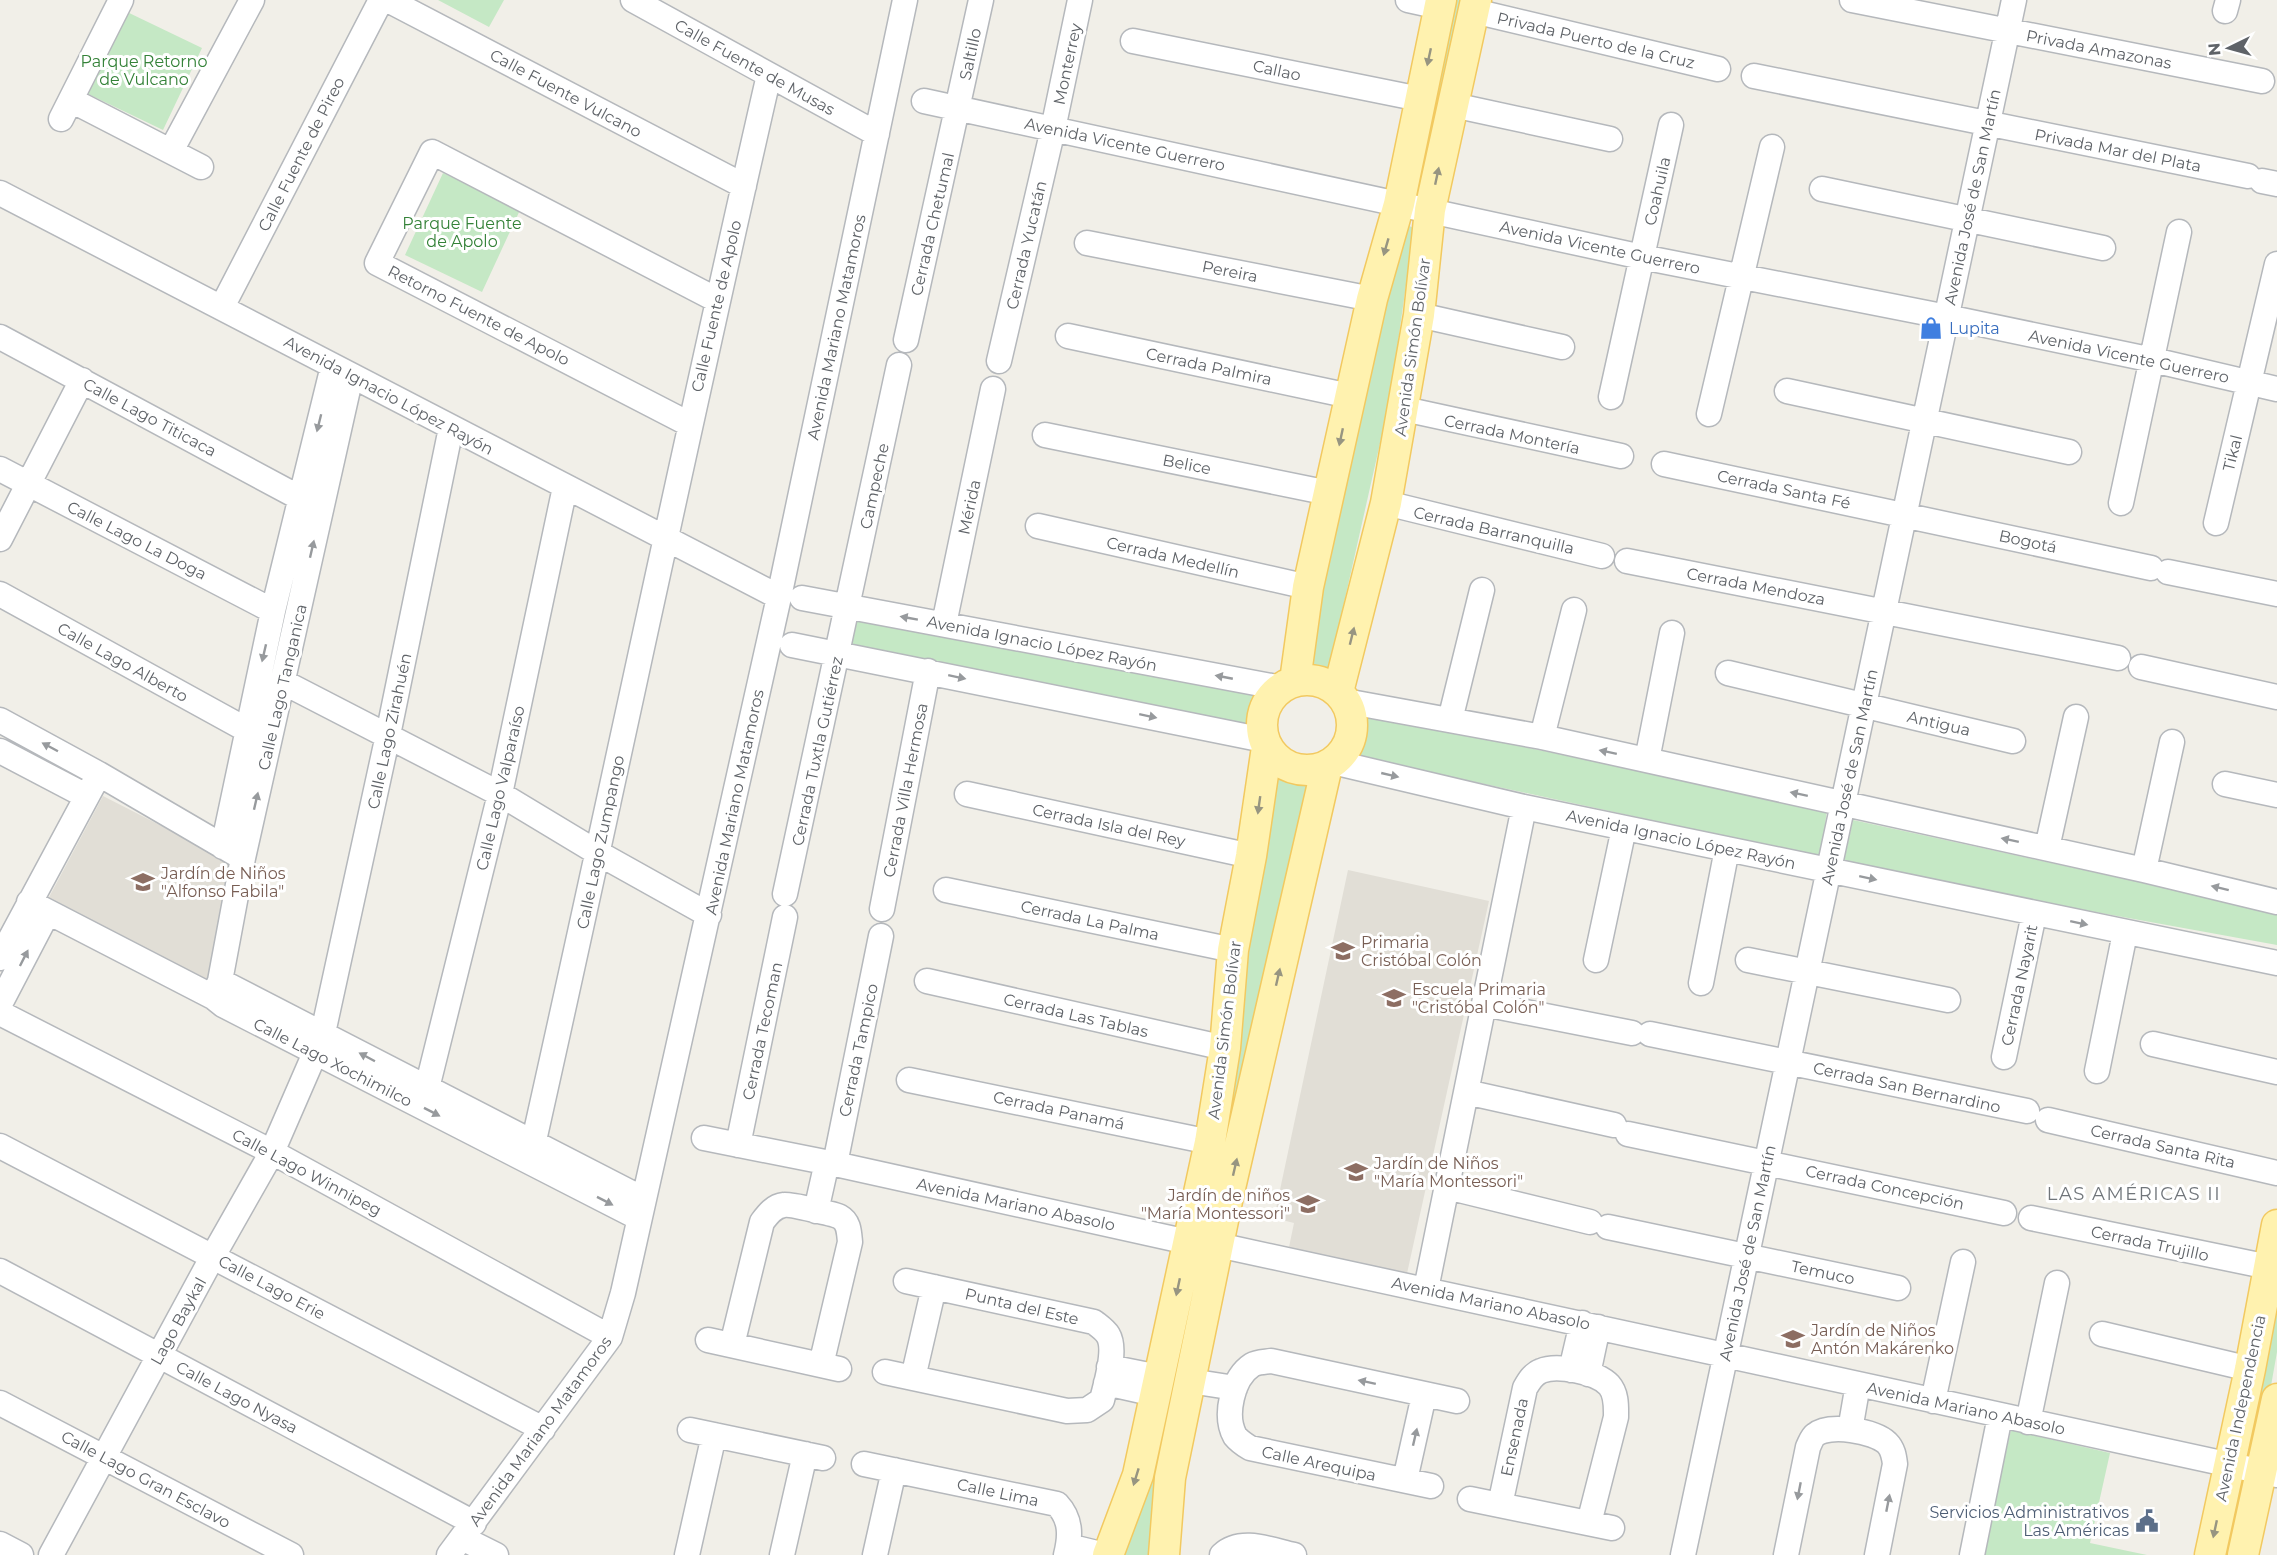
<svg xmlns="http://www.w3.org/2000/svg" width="2277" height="1555" font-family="Montserrat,sans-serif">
  <rect width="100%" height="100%" fill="#f1efe8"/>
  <!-- education -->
  <path fill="#e1ded6" d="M103,796L234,863L206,986L47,901Z
    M1348,870L1489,901L1406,1278L1288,1252L1294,1223L1274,1218Z"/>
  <!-- green -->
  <path fill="#c5e8c5" d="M438,0H504L489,27Z
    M1451,0H1465L1419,200H1407Z
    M125,11L202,48L163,130L86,93Z
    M443,173L520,210L482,292L405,255Z
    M1404,224L1414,228L1390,399L1328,674L1296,672Z
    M857,619L1258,693L1250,727L852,645Z
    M1368,715L1827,809L1821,857L1360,757Z
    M1274,768L1295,776H1316L1285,923L1202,1231Z
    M1853,820L2277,912V945L1843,866Z
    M1200,1257L1155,1555H1119Z
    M2277,1277V1352L2258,1459L2242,1455Z
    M2011,1430L2110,1453L2090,1543L2147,1555H1983Z"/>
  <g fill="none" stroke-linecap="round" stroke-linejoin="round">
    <!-- minor casing -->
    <g stroke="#b5b8bc" stroke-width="27">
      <path id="minor" d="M388,0L744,186
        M633,0L877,134
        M1408,0L1440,7
        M1852,0L2262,81
        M1474,11L1718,69
        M2225,11L2228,0
        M1133,41L1420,99
        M1754,76L2248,176
        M71,100L201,167
        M924,101L1642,257L1947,317L2153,360L2277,389
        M1453,105L1610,139
        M61,119L121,0
        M171,151L252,0
        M2262,181L2277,184
        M1822,189L2103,248
        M0,193L779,597
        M1087,243L1372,299
        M222,307L381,0
        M1419,315L1562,347
        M1068,336L1350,396
        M0,337L300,498
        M906,340L981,0
        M999,361L1053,129L1080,0
        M1787,391L2069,452
        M1611,397L1671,125
        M1404,409L1621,456
        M1709,414L1772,147
        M689,424L377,263L432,152L717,300
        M1045,435L1329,493
        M1664,464L2151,568
        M0,469L273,611
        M1386,503L1602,556
        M2121,503L2179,232
        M2216,523L2277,264
        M1038,526L1308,587
        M0,539L82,380
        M1627,561L2118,658
        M2168,572L2277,594
        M0,594L247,730
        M802,598L1282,688
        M944,624L993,389
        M792,645L1264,740
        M2141,667L2277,697
        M1728,673L2013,741
        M283,682L500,794L598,853L709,915
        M1345,701L1542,737L2144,870L2277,902
        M0,720L99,774L236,854
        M1450,720L1482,590
        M1542,737L1574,610
        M0,751L86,796
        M1647,760L1672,633
        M1333,762L1524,807L2277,963
        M2225,784L2277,795
        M967,794L1251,856
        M223,847L273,611L333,366
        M2047,848L2076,717
        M2144,870L2172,742
        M946,890L1233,950
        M785,894L899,365
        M29,902L213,997L223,1005L639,1218
        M882,909L928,671
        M0,958L99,774
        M1596,960L1624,828
        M1748,960L1948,1000
        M220,981L643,1199
        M927,981L1225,1048
        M1701,983L1727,849
        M213,997L220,981L243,858L351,376
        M0,1004L48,912
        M1484,1004L1632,1033
        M0,1013L272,1152L610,1337
        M323,1033L388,735L451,428
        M1650,1034L2027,1111
        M2153,1044L2277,1072
        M2004,1057L2034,914
        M2097,1071L2125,933
        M909,1080L1210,1142
        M427,1088L500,794L565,487
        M1466,1092L1614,1125
        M2048,1120L2277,1173
        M1628,1134L2004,1213
        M704,1138L835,1164L1188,1242L1218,1245L2277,1475
        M533,1145C613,788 687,431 769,75
        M738,1145L785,917
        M0,1146L543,1429
        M835,1164L881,936
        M1447,1187L1590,1222
        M816,1211L827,1162
        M2031,1218L2269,1267
        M1608,1227L1898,1288
        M0,1271L474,1523
        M1426,1289L1524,807
        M2102,1334L2250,1369
        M708,1340L839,1369
        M732,1345L762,1222C768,1214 774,1206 784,1205C790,1204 835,1214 840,1217C849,1222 849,1232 850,1242L821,1365
        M1109,1367L1159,1377
        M1571,1370L1582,1323
        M885,1372L1067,1411L1087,1410L1102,1400C1106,1383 1117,1350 1108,1335C1105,1330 1099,1326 1094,1322L906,1281
        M1588,1374L1598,1327
        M913,1378L934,1287
        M1190,1381L1235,1388
        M1106,1383L1155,1394
        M1933,1401L1963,1262
        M0,1403L291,1555
        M2028,1422L2057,1283
        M690,1430L823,1458
        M1850,1430L1858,1384
        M864,1464L1057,1504C1071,1519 1071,1535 1066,1555
        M1405,1480L1424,1395
        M1431,1486L1250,1448C1245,1445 1239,1441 1235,1436C1224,1416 1232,1378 1252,1365C1257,1362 1264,1362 1271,1361L1457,1401
        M1470,1499L1612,1528
        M1500,1505L1525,1388C1529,1381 1533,1374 1541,1371C1557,1364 1597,1372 1609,1385C1617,1394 1616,1407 1616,1417L1589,1523
        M462,1538L496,1555
        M0,1544L21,1555
        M1068,1546L1105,1555
        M51,1555L213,1256L272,1152L315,1053
        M449,1555L610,1337L623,1293L779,597L905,0
        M687,1555L714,1435
        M782,1555L805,1454
        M875,1555L894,1470
        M1222,1555C1241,1537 1271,1550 1294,1555
        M1683,1555L2014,0
        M1786,1555L1808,1447C1810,1443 1812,1437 1815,1435C1829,1423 1874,1431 1887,1443C1893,1449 1894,1456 1895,1464L1877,1555
        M1972,1555L2000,1416"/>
    </g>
    <!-- major casing -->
    <g stroke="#f2c960" stroke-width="33">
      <path id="major" d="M1262 725a45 45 0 1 1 90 0a45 45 0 1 1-90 0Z
        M1295,681L1308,587L1372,299L1399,204L1441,0
        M1338,692L1386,503L1419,315L1430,210L1476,0
        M1108,1555L1138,1475L1210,1142L1225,1048L1233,950L1251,856L1267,747
        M1164,1555L1170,1478L1227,1201L1327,766
        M2210,1555L2250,1369L2277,1225
        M2243,1555L2277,1399"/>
    </g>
    <!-- minor -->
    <use href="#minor" stroke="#fff" stroke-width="24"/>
    <!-- major -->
    <use href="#major" stroke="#fff2af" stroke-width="30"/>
  </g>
  <!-- one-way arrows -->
  <defs><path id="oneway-solid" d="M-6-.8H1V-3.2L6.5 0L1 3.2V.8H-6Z" transform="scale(1.5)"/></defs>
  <g fill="#979581">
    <use href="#oneway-solid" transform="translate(1429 57) rotate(102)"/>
    <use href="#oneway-solid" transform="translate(1437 176) rotate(-78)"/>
    <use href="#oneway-solid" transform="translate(1386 247) rotate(106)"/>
    <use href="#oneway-solid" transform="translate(1341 437) rotate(102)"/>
    <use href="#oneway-solid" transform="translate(1352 636) rotate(-76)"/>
    <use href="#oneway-solid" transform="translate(1259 805) rotate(98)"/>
    <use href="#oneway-solid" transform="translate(1278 977) rotate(-77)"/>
    <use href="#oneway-solid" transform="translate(1235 1167) rotate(-77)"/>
    <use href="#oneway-solid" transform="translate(1178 1287) rotate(102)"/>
    <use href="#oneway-solid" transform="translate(1136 1477) rotate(107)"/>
    <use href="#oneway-solid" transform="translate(2215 1529) rotate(102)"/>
  </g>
  <g fill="#979a9d">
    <use href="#oneway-solid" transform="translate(319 423) rotate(104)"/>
    <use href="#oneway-solid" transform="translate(312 549) rotate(-77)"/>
    <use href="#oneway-solid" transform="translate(909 618) rotate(-170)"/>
    <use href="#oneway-solid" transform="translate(264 653) rotate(103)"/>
    <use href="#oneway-solid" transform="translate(957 677) rotate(12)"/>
    <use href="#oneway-solid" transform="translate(1224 677) rotate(-169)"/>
    <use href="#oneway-solid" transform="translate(1148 716) rotate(12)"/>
    <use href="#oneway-solid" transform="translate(50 747) rotate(-152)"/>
    <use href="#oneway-solid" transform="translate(1608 752) rotate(-168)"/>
    <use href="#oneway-solid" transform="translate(1390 775) rotate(13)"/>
    <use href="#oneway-solid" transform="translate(1799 794) rotate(-168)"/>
    <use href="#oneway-solid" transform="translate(256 801) rotate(-77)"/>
    <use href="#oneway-solid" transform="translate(2010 840) rotate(-168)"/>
    <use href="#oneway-solid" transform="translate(1868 878) rotate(12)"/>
    <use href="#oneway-solid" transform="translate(2220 888) rotate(-166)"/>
    <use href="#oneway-solid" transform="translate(2079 923) rotate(12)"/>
    <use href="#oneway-solid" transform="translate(24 958) rotate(-63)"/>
    <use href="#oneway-solid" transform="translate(367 1057) rotate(-152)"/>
    <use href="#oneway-solid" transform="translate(432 1112) rotate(27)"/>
    <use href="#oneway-solid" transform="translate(605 1201) rotate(27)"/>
    <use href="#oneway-solid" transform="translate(1367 1382) rotate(-168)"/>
    <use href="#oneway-solid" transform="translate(1415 1437) rotate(-77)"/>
    <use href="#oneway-solid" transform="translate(1799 1491) rotate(101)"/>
    <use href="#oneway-solid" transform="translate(1888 1503) rotate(-79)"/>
  </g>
  <!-- icons -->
  <defs>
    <g id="shop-bare" transform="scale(1.8)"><path d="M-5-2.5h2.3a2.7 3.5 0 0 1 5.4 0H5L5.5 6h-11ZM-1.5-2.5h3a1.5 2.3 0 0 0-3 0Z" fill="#3f7fe0" stroke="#fff" stroke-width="2.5" paint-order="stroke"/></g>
    <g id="school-bare" transform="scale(1.8)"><path d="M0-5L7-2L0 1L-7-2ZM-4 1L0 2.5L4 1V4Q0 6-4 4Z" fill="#8d6e63" stroke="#fff" stroke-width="2.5" paint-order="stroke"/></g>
    <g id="civic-bare" transform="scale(1.8)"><path d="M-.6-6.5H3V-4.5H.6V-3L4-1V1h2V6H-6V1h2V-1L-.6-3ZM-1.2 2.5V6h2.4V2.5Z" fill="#5c6f8a" stroke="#fff" stroke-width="2.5" paint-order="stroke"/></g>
  </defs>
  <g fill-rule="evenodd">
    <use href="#shop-bare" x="1931" y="328"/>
    <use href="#school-bare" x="143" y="882"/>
    <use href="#school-bare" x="1343" y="951"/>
    <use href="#school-bare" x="1394" y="998"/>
    <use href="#school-bare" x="1356" y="1172"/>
    <use href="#school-bare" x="1308" y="1204"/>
    <use href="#school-bare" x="1793" y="1339"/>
    <use href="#civic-bare" x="2147" y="1521"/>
  </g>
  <g text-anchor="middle" stroke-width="6" stroke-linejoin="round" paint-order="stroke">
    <!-- street labels -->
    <g font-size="16" fill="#5f6368" stroke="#fff">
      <text transform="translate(1596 40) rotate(13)" y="6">Privada Puerto de la Cruz</text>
      <text transform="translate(2099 49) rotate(11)" y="6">Privada Amazonas</text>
      <text transform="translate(970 54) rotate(-78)" y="6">Saltillo</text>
      <text transform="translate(1067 64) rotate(-78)" y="6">Monterrey</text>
      <text transform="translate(755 67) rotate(29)" y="6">Calle Fuente de Musas</text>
      <text transform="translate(1277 70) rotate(12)" y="6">Callao</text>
      <text transform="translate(566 93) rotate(28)" y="6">Calle Fuente Vulcano</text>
      <text transform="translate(1125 144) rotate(12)" y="6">Avenida Vicente Guerrero</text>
      <text transform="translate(2118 150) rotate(11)" y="6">Privada Mar del Plata</text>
      <text transform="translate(301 154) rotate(-63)" y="6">Calle Fuente de Pireo</text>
      <text transform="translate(1657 191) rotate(-77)" y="6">Coahuila</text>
      <text transform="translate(1972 197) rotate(-78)" y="6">Avenida José de San Martín</text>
      <text transform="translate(932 224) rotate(-77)" y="6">Cerrada Chetumal</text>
      <text transform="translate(1026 245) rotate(-77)" y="6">Cerrada Yucatán</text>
      <text transform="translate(1600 247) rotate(12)" y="6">Avenida Vicente Guerrero</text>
      <text transform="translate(1230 271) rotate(11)" y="6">Pereira</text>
      <text transform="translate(716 306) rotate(-77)" y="6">Calle Fuente de Apolo</text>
      <text transform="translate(479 315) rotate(27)" y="6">Retorno Fuente de Apolo</text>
      <text transform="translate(836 327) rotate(-78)" y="6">Avenida Mariano Matamoros</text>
      <text transform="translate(1412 347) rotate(-82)" y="6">Avenida Simón Bolívar</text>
      <text transform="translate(2129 356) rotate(12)" y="6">Avenida Vicente Guerrero</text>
      <text transform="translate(1209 366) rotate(12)" y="6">Cerrada Palmira</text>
      <text transform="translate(389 395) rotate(28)" y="6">Avenida Ignacio López Rayón</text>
      <text transform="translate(150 417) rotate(28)" y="6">Calle Lago Titicaca</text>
      <text transform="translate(1512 434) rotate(12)" y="6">Cerrada Montería</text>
      <text transform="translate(2232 453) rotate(-76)" y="6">Tikal</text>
      <text transform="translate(1187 464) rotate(11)" y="6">Belice</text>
      <text transform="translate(874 486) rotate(-78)" y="6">Campeche</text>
      <text transform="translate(1784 489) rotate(12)" y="6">Cerrada Santa Fé</text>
      <text transform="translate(969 507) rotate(-78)" y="6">Mérida</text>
      <text transform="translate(1494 530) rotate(13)" y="6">Cerrada Barranquilla</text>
      <text transform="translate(137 540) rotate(27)" y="6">Calle Lago La Doga</text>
      <text transform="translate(2028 541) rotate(12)" y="6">Bogotá</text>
      <text transform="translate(1173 557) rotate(13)" y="6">Cerrada Medellín</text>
      <text transform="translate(1756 586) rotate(11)" y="6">Cerrada Mendoza</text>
      <text transform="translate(1042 643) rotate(11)" y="6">Avenida Ignacio López Rayón</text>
      <text transform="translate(123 662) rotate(29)" y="6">Calle Lago Alberto</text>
      <text transform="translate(282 687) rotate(-77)" y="6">Calle Lago Tanganica</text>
      <text transform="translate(1939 723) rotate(13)" y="6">Antigua</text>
      <text transform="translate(389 731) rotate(-78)" y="6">Calle Lago Zirahuén</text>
      <text transform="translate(817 751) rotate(-78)" y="6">Cerrada Tuxtla Gutiérrez</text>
      <text transform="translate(1849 777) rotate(-78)" y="6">Avenida José de San Martín</text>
      <text transform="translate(500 788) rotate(-77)" y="6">Calle Lago Valparaíso</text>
      <text transform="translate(905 790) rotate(-79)" y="6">Cerrada Villa Hermosa</text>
      <text transform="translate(734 802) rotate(-78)" y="6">Avenida Mariano Matamoros</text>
      <text transform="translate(1109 825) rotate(12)" y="6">Cerrada Isla del Rey</text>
      <text transform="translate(1681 839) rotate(12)" y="6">Avenida Ignacio López Rayón</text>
      <text transform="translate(600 842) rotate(-78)" y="6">Calle Lago Zumpango</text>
      <text transform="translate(1090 920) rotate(12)" y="6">Cerrada La Palma</text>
      <text transform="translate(2019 985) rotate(-78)" y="6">Cerrada Nayarit</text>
      <text transform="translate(1076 1015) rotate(13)" y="6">Cerrada Las Tablas</text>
      <text transform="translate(1224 1030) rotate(-83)" y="6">Avenida Simón Bolívar</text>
      <text transform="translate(762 1031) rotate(-78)" y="6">Cerrada Tecoman</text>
      <text transform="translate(858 1050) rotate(-78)" y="6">Cerrada Tampico</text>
      <text transform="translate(333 1062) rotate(27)" y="6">Calle Lago Xochimilco</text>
      <text transform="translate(1907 1087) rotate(12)" y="6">Cerrada San Bernardino</text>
      <text transform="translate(1059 1110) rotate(12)" y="6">Cerrada Panamá</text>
      <text transform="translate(2163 1146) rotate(13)" y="6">Cerrada Santa Rita</text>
      <text transform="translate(307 1172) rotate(28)" y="6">Calle Lago Winnipeg</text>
      <text transform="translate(1885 1187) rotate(12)" y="6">Cerrada Concepción</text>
      <text transform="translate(1016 1204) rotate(12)" y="6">Avenida Mariano Abasolo</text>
      <text transform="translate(2150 1243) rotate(12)" y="6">Cerrada Trujillo</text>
      <text transform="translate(1747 1253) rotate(-78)" y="6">Avenida José de San Martín</text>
      <text transform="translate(1823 1272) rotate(12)" y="6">Temuco</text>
      <text transform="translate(272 1287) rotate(28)" y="6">Calle Lago Erie</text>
      <text transform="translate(1491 1303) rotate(12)" y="6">Avenida Mariano Abasolo</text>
      <text transform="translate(1022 1306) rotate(13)" y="6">Punta del Este</text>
      <text transform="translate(178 1321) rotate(-61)" y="6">Lago Baykal</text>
      <text transform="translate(237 1397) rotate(28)" y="6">Calle Lago Nyasa</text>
      <text transform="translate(1966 1408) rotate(12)" y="6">Avenida Mariano Abasolo</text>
      <text transform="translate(2240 1408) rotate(-78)" y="6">Avenida Independencia</text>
      <text transform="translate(540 1431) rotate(-54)" y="6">Avenida Mariano Matamoros</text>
      <text transform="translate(1514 1437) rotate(-78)" y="6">Ensenada</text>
      <text transform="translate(1319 1463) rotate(12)" y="6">Calle Arequipa</text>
      <text transform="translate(146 1479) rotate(28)" y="6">Calle Lago Gran Esclavo</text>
      <text transform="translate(998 1492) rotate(12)" y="6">Calle Lima</text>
    </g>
    <!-- park labels -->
    <g font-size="16" fill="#348238" stroke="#fff">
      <text x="144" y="67">Parque Retorno<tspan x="144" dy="18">de Vulcano</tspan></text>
      <text x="462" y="229">Parque Fuente<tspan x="462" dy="18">de Apolo</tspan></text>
    </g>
    <!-- shop labels -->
    <g font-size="16" fill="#366cbe" stroke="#fff" text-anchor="start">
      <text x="1949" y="334">Lupita</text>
    </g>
    <!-- education labels -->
    <g font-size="16" fill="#785e54" stroke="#fff" text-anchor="start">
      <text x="161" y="879">Jardín de Niños<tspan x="161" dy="18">"Alfonso Fabila"</tspan></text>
      <text x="1361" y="948">Primaria<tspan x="1361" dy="18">Cristóbal Colón</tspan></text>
      <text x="1412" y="995">Escuela Primaria<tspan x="1412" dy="18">"Cristóbal Colón"</tspan></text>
      <text x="1374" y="1169">Jardín de Niños<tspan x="1374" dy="18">"María Montessori"</tspan></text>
      <text x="1290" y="1201" text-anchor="end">Jardín de niños<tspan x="1290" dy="18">"María Montessori"</tspan></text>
      <text x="1811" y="1336">Jardín de Niños<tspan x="1811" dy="18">Antón Makárenko</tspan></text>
    </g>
    <!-- service labels -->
    <g font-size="16" fill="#4e5e75" stroke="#fff" text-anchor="end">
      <text x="2129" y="1518">Servicios Administrativos<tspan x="2129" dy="18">Las Américas</tspan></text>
    </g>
    <!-- neighbourhood labels -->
    <g font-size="18" letter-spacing="1.5" fill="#70757a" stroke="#fff">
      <text x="2134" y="1200">LAS AMÉRICAS II</text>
    </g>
  </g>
  <!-- north arrow -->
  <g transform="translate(2229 48) rotate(265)" stroke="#ffffff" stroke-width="4.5" paint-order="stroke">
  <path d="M0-4.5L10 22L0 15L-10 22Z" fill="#5f6368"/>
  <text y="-9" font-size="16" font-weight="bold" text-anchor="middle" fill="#5f6368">N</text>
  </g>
</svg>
